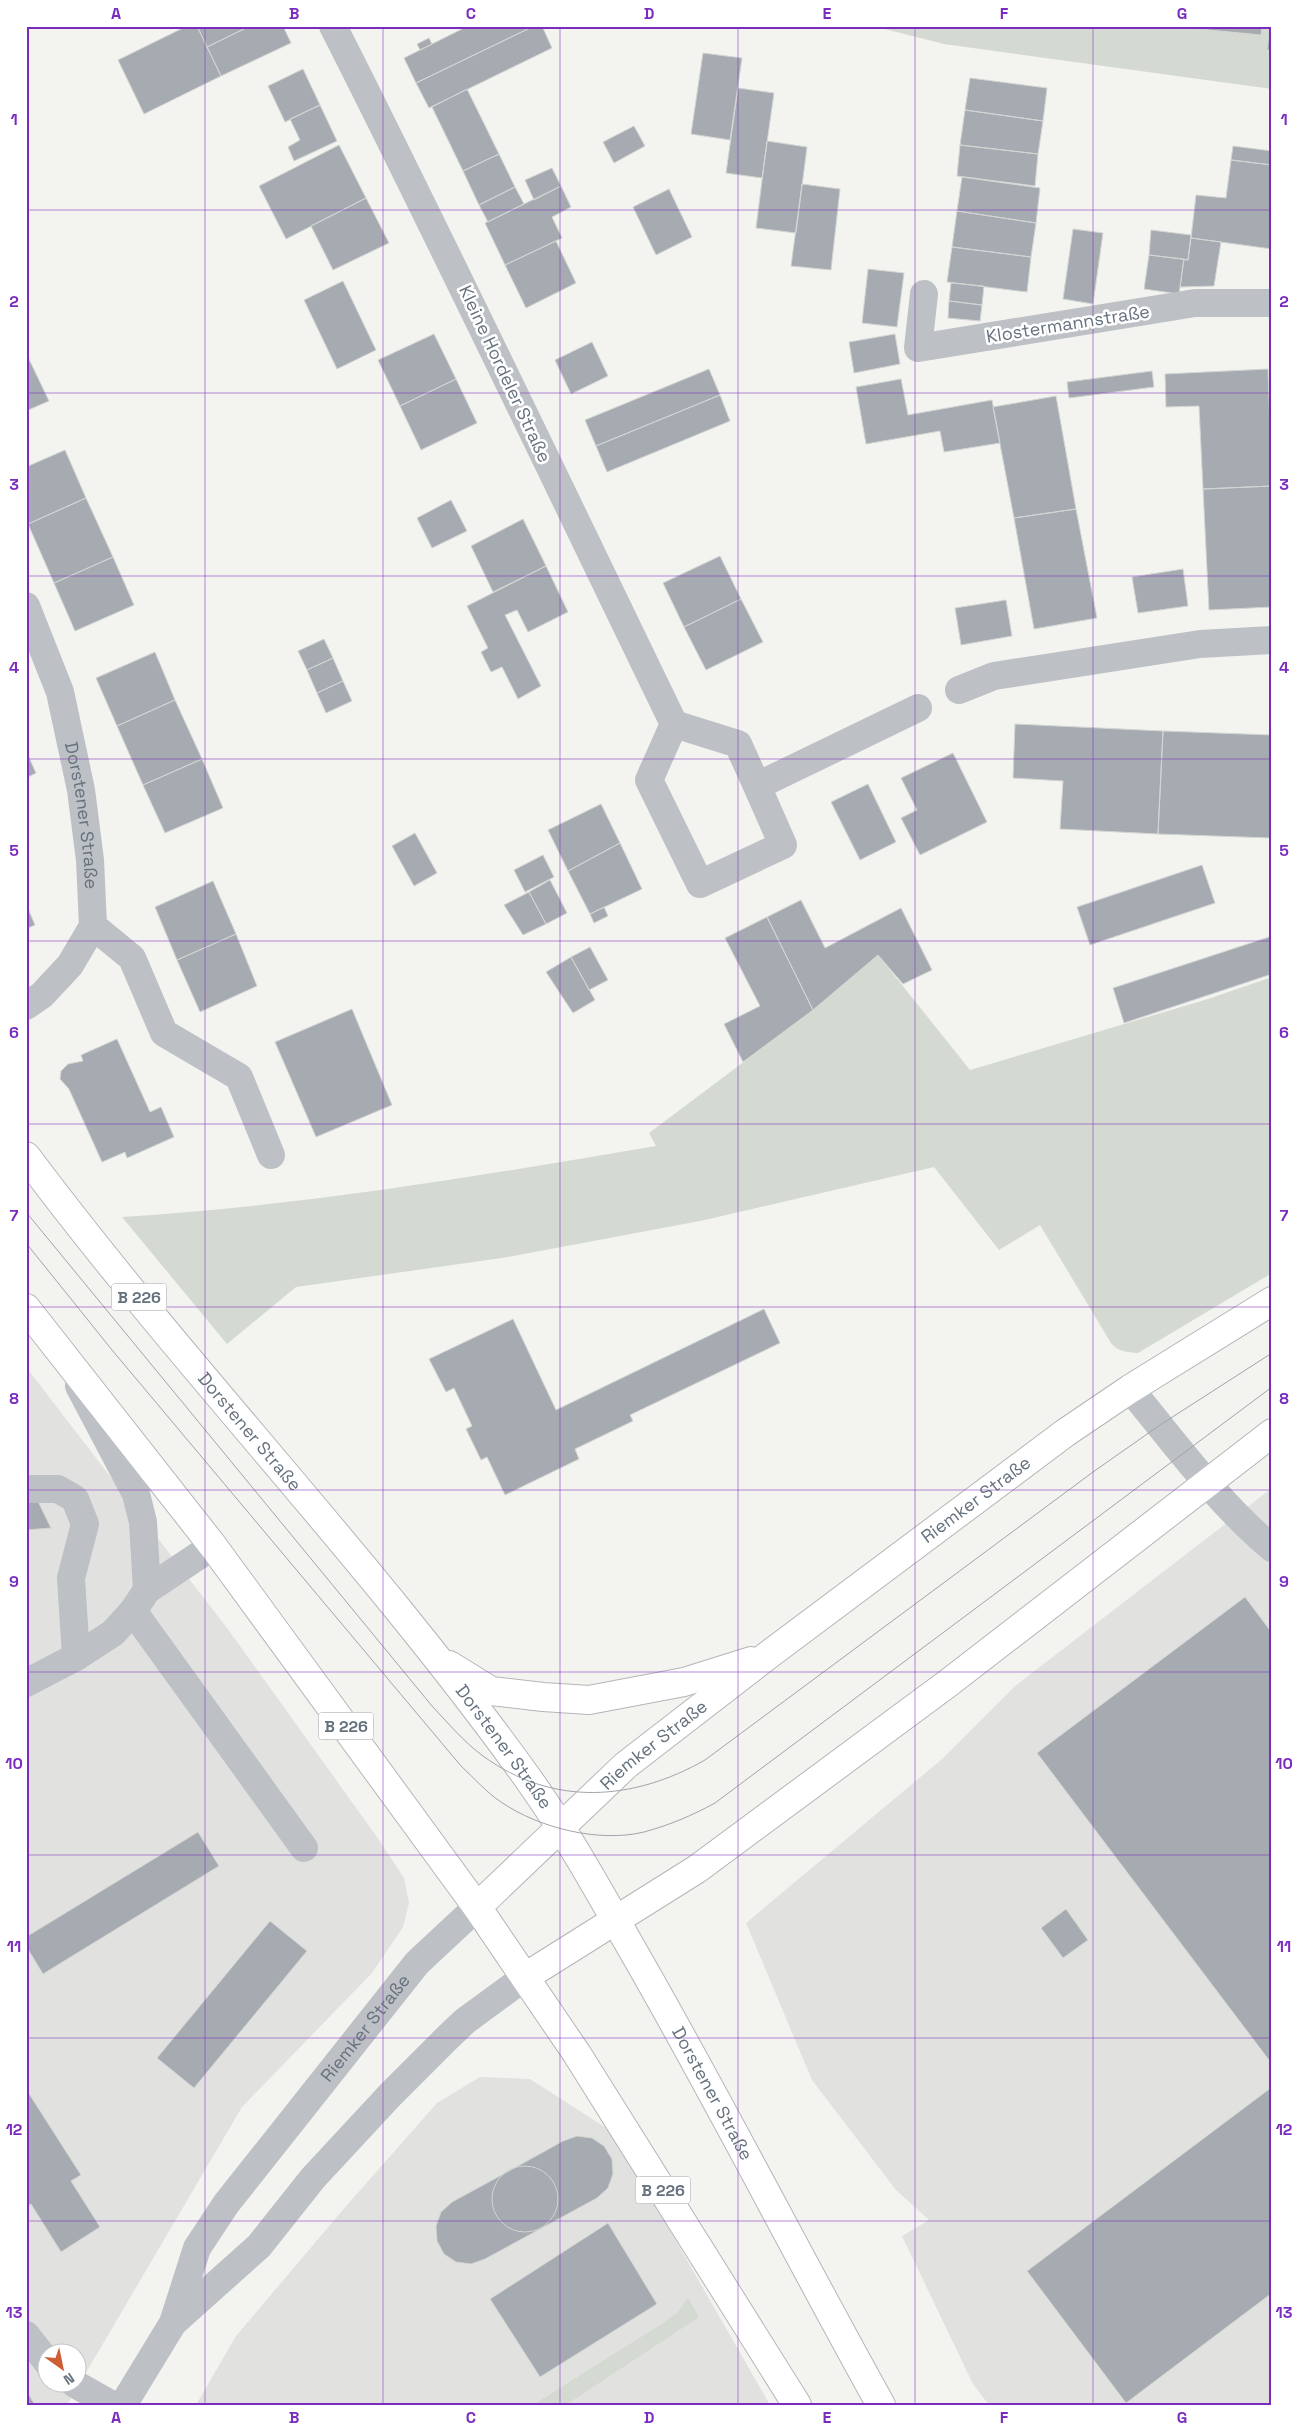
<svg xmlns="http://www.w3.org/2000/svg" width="1298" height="2431" font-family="'Space Grotesk',sans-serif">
  <rect width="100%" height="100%" fill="#f3f3f0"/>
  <!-- built -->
  <path fill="#e1e2e0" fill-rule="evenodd" d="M26,1367L230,1632L377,1837L404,1878L409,1903L403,1927L372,1973L242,2107L67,2405H26ZM48,2354H78V2384H48Z
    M1272,1488V2405H989L973,2384L902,2236L929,2220L896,2190L812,2080L746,1923L942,1759L1015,1686Z
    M480,2077L530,2079L614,2133L770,2405H196L236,2336L347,2205L437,2103Z"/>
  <!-- green -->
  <path fill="#d4dad1" d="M873,26H1272V89L944,44Z
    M878,955L970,1070L1208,999L1272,977V1273L1138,1353C1127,1352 1118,1352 1111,1343L1040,1225L999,1250L934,1167L700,1221L502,1258L296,1287L227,1344L122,1217C302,1206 479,1176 656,1146L649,1133L813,1010Z
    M688,2298L699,2317L566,2405H533L663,2323L678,2312Z"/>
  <!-- building -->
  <path fill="#a5abb0" stroke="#d4d5d3" d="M187,26H197L221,76L144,114L118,60Z
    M197,26H250L207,47Z
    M250,26H283L291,43L221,76L207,47Z
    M468,26H534L416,83L404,58Z
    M534,26H542L552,48L429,108L416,83Z
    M1199,26H1262L1261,35L1199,29Z
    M1270,26H1272V50H1267Z
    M429,38L432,44L420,50L417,44Z
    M703,53L742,58L730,140L691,134Z
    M303,69L320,105L285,122L268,86Z
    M970,78L1047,88L1043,121L965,110Z
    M738,88L774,93L762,178L726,173Z
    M467,89L499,154L463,171L432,107Z
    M320,105L337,141L294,161L288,147L300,140L290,119Z
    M965,110L1043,121L1038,154L960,145Z
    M634,126L645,146L614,163L603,142Z
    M767,141L807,147L796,233L756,228Z
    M339,145L366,198L286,239L259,186Z
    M960,145L1038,154L1035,186L957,176Z
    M1233,146L1272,151V165L1231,160Z
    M499,154L515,187L479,205L463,171Z
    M1231,160L1272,165V249L1191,238L1196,195L1226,198Z
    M552,168L561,186L534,200L525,180Z
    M962,177L1040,188L1036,223L957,211Z
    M802,184L840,189L831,270L791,266Z
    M561,186L571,207L552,217L562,238L505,265L485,223Z
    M515,187L524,204L488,222L479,205Z
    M669,189L692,237L656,255L633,207Z
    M366,198L389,243L333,270L311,226Z
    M957,211L1036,223L1031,257L952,247Z
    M1073,229L1103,233L1093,304L1063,299Z
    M1151,230L1191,235L1188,260L1149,255Z
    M1191,238L1221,242L1214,286L1180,287L1184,259L1188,260Z
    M556,241L576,283L526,308L505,265Z
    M952,247L1031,257L1027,292L947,282Z
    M1149,255L1184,259L1179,294L1144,289Z
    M868,269L904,273L897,327L862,323Z
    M343,281L376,350L337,369L304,300Z
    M951,283L984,286L982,305L949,301Z
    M949,301L982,305L980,321L948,318Z
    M434,334L456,379L400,406L378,360Z
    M895,334L900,364L854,373L849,342Z
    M592,342L608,376L571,394L555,360Z
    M26,353L49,401L26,411Z
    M709,369L720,395L596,446L585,420Z
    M1268,369L1272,486L1203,489L1199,406L1166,407L1165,374Z
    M1152,371L1154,387L1069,398L1067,382Z
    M456,379L477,423L421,450L400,406Z
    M901,379L908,415L992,400L1000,443L944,452L940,431L866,444L856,387Z
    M720,395L730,421L607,472L596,446Z
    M1056,396L1076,509L1014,518L993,407Z
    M65,450L86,498L28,524L26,467Z
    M1272,486V607L1209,610L1203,489Z
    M86,498L113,557L54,583L28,524Z
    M451,500L467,531L432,548L417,518Z
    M1076,509L1097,618L1034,629L1014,518Z
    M523,519L546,566L493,592L471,546Z
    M720,556L741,599L684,627L663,583Z
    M113,557L134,605L75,631L54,583Z
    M546,566L568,612L528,632L517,610L505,615L541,686L518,699L502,667L491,672L481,652L488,648L467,606Z
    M1183,569L1188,606L1138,613L1132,577Z
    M741,599L763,642L706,670L684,627Z
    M1006,600L1012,636L961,645L955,608Z
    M324,639L333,658L307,670L298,651Z
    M155,652L175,700L117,726L96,678Z
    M333,658L343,681L317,693L307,670Z
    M343,681L352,701L326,713L317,693Z
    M175,700L202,759L143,785L117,726Z
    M1015,724L1163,731L1158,834L1060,829L1063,781L1013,778Z
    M1163,731L1272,735L1271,838L1158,834Z
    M26,751L36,773L26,778Z
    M953,753L987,822L920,855L901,818L917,810L901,778Z
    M202,759L223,808L165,833L143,785Z
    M868,784L896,842L860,860L831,802Z
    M601,804L620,843L568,871L548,830Z
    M415,833L437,873L414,886L392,846Z
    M620,843L642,889L590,914L568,871Z
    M543,855L554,877L525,892L514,870Z
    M1202,865L1215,903L1090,945L1077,907Z
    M550,880L567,913L546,924L529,892Z
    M213,881L236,934L177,960L155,907Z
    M529,892L546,924L523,935L504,905Z
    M801,900L825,948L901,908L932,970L903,984L878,955L813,1010L767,917Z
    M26,904L35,925L26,929Z
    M604,907L608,916L594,923L590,914Z
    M767,917L813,1010L743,1062L724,1024L760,1006L725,938Z
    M236,934L257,986L200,1012L177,960Z
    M1272,936V974L1124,1023L1113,988Z
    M590,947L608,980L589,990L571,957Z
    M571,957L595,1000L573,1013L546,972Z
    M352,1009L392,1105L316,1137L275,1042Z
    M117,1039L150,1112L161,1107L174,1137L127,1158L125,1152L102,1162L69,1089L60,1079L61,1071L68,1064L83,1061L81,1055Z
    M764,1309L780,1343L630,1415L633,1421L575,1449L579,1459L505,1495L487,1457L481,1460L466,1429L472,1426L454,1388L446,1392L429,1359L513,1319L556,1410Z
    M26,1478L32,1489L51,1528L26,1530Z
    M1245,1597L1272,1633V2064L1037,1753Z
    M198,1832L219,1866L43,1974L26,1946V1937Z
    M1066,1909L1088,1940L1063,1958L1041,1928Z
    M270,1921L307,1951L194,2088L157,2058Z
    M1272,2087V2293L1126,2403L1027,2271Z
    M26,2089L81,2175L71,2181L100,2227L61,2252L31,2204L26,2207Z
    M577,2136L592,2138L604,2146L612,2159L613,2174L608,2188L597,2198L485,2259L471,2264L456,2262L444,2254L437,2241L436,2226L441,2212L452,2202L509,2171L563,2141Z
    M492 2199a33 33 0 1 1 66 0a33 33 0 1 1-66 0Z
    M608,2223L657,2304L540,2377L490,2299Z
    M26,2390L35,2405H26Z"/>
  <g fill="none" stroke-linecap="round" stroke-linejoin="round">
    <!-- major casing -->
    <g stroke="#b3b6b9" stroke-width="30">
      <g id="major">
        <path id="s3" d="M26,1156C186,1370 373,1562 529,1780C569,1836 602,1897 636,1956C721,2104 798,2256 881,2405"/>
        <path d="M26,1308L213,1546L477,1907L577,2054L797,2405"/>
        <path d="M449,1665L491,1691L543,1697L589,1700L684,1682L751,1661"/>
        <path id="s4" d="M477,1907L626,1765L767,1656L1065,1433L1130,1389L1272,1301"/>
        <path d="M525,1977L697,1869L947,1684L1272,1433"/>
      </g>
    </g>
    <!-- minor -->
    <g stroke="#bdc0c4" stroke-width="28">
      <path d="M333,26C450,257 561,491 674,724"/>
      <path d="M924,294L918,348L1195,303H1272"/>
      <path id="s1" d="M26,606L60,692L81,790L90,860L93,926L70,965L42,995L26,1006"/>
      <path d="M959,690L994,676L1200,644L1272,640"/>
      <path d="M757,786L783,845L700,884L649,780L674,724L738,744L757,786L918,708"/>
      <path d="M93,926L132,958L164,1033L239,1077L271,1155"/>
      <path d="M79,1386L136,1494L143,1522L147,1590"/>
      <path d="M1130,1389C1175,1443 1218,1503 1272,1548"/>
      <path d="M32,1489H58L75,1499L85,1524L71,1578L76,1657"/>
      <path d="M133,1611L304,1848"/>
      <path d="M26,1683L76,1657L113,1633L133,1611L147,1590L213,1546"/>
      <path d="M174,2322L259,2246L313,2178L391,2094L446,2039L465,2021L525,1977"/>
      <path d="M26,2335L48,2363"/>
      <path d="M75,2384L112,2405"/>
      <path id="s2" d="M123,2405L173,2323L197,2248L226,2204L417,1963L477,1907"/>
    </g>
    <!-- major -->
    <use href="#major" stroke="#fff" stroke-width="28"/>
    <!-- tram -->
    <path stroke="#a1a5aa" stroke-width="1" d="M26,1212L432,1706C448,1723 464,1742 483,1756C553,1807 633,1801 705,1760L1093,1472L1160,1425L1272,1353
      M26,1243L112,1350L461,1766C474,1778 486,1792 501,1802C539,1828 599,1843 644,1832C670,1825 693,1815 715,1803L1272,1387"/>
  </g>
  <!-- grid -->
  <path fill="none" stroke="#7b2cbf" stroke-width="1" stroke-opacity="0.55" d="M205,26V2405M383,26V2405M560,26V2405M738,26V2405M915,26V2405M1093,26V2405M26,210H1272M26,393H1272M26,576H1272M26,759H1272M26,941H1272M26,1124H1272M26,1307H1272M26,1490H1272M26,1672H1272M26,1855H1272M26,2038H1272M26,2221H1272"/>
  <g text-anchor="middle" stroke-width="5" stroke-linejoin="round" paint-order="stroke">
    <!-- shield labels -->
    <g fill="#fff" stroke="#949ca5" stroke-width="1">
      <rect x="111.5" y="1283.5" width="55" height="27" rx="4"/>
      <rect x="318.5" y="1712.5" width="55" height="27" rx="4"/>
      <rect x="635.5" y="2176.5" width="55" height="27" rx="4"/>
    </g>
    <g font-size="16" font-weight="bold" fill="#66727e">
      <text x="139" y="1303">B 226</text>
      <text x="346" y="1732">B 226</text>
      <text x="663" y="2196">B 226</text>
    </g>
    <!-- street labels -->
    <g font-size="18" fill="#66727e" stroke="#fff">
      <text transform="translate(1068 324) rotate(-9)" y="6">Klostermannstraße</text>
      <text transform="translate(505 374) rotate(65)" y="6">Kleine Hordeler Straße</text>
      <text dy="6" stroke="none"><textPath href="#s1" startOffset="218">Dorstener Straße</textPath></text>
      <text dy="6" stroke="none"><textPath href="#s3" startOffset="355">Dorstener Straße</textPath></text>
      <text dy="6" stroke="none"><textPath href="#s4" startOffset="645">Riemker Straße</textPath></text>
      <text dy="6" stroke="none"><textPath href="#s4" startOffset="240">Riemker Straße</textPath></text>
      <text dy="6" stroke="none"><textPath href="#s3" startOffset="760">Dorstener Straße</textPath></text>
      <text dy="6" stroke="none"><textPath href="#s2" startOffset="452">Riemker Straße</textPath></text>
      <text dy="6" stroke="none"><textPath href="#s3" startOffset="1165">Dorstener Straße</textPath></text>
    </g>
  </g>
  <!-- border -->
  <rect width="1298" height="2431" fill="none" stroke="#ffffff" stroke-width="55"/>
  <!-- north arrow -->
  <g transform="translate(62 2368) rotate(147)"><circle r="24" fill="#ffffff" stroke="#c2c7cb"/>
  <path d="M0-4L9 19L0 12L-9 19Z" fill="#ce5d35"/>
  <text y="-8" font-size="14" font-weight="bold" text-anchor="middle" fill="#66727e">N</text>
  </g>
  <rect x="28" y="28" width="1242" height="2376" fill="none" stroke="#7b2cbf" stroke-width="2"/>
  <g font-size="16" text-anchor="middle" font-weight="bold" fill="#7b2cbf">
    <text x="116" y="19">A</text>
    <text x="294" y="19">B</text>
    <text x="471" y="19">C</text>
    <text x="649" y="19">D</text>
    <text x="827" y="19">E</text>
    <text x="1004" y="19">F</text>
    <text x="1182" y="19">G</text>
    <text x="14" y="125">1</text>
    <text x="1284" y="125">1</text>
    <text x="14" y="307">2</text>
    <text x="1284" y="307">2</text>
    <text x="14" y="490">3</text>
    <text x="1284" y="490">3</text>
    <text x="14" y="673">4</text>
    <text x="1284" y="673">4</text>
    <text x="14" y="856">5</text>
    <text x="1284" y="856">5</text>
    <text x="14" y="1038">6</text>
    <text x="1284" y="1038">6</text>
    <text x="14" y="1221">7</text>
    <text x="1284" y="1221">7</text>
    <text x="14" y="1404">8</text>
    <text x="1284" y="1404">8</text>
    <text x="14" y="1587">9</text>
    <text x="1284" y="1587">9</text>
    <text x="14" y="1769">10</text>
    <text x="1284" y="1769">10</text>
    <text x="14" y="1952">11</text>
    <text x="1284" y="1952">11</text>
    <text x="14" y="2135">12</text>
    <text x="1284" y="2135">12</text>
    <text x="14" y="2318">13</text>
    <text x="1284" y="2318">13</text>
    <text x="116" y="2423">A</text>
    <text x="294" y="2423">B</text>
    <text x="471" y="2423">C</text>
    <text x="649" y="2423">D</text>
    <text x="827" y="2423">E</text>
    <text x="1004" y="2423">F</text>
    <text x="1182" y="2423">G</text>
  </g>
</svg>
